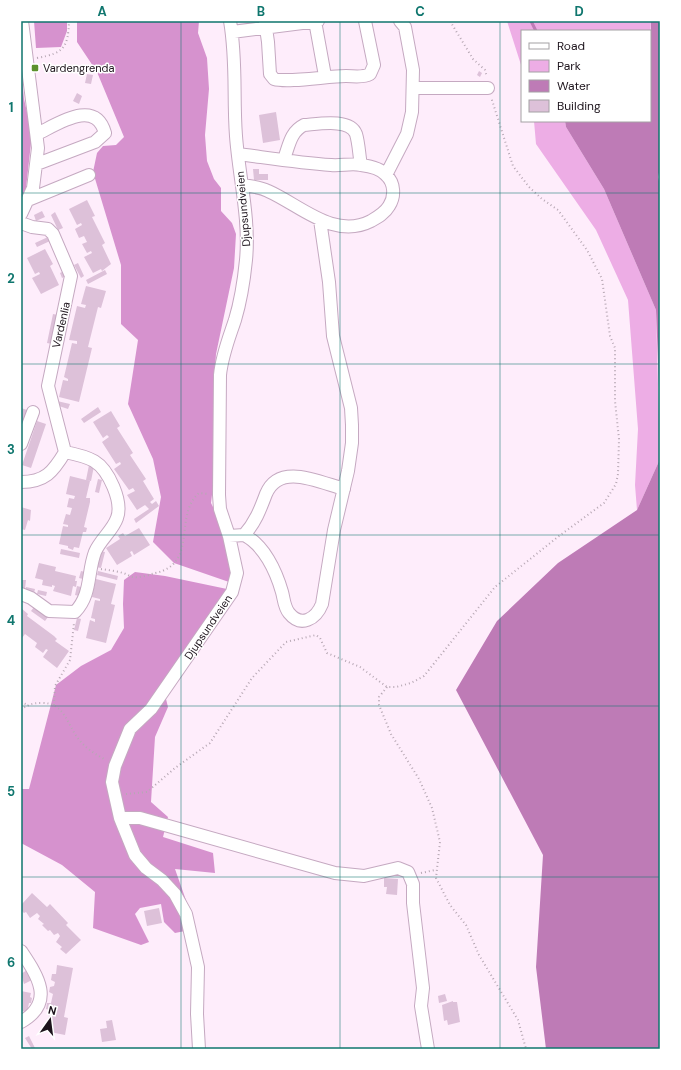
<svg xmlns="http://www.w3.org/2000/svg" width="681" height="1070" font-family="'DM Sans',sans-serif">
  <rect width="100%" height="100%" fill="#feedfb"/>
  <!-- green -->
  <path fill="#edade5" d="M507,21H651L650,37V31H522V68Z
    M534,121H565L566,127L604,189L656,310L660,459L637,510L635,485L638,429L628,300L596,230L536,144Z"/>
  <!-- forest -->
  <path fill="#d692ce" d="M34,21H67V31L61,47L36,48Z
    M77,21H199L198,33L207,58L209,89L205,135L207,161L214,179L221,188V211L232,223L236,234L234,268L216,354L213,396L217,453L211,503L230,541L236,559L229,582L174,563L153,542L161,497L153,459L128,404L138,340L121,324V265L93,172L97,153L103,146L116,145L124,137L97,72L77,42Z
    M21,69L24,99L32,134L26,188L21,198Z
    M135,572L165,576L227,589L165,695L168,707L155,737L151,802L168,817L163,837L213,853L215,873L175,869L194,923L185,931L175,933L164,922L161,904L140,908L135,914L149,942L141,945L93,928L95,892L62,865L21,843V789H29L56,685L81,666L111,650L124,628L123,604L124,580Z"/>
  <!-- water -->
  <path fill="#be7bb6" d="M651,21H660V168L658,177L660,185V414L656,310L604,189L566,127L565,121H650Z
    M660,459V1049H546L536,967L543,855L456,690L497,621L558,563L637,510Z"/>
  <g fill="none" stroke-linecap="round" stroke-linejoin="round">
    <!-- stream -->
    <path stroke="#be7bb6" stroke-width="3" d="M531,21L536,31"/>
  </g>
  <!-- building -->
  <path fill="#ddc1d9" d="M479,71L482,73L480,77L477,75Z
    M87,74L93,75L91,84L85,83Z
    M77,93L82,96L79,104L73,101Z
    M276,112L280,140L263,143L259,115Z
    M253,169H259V174H268V180H254Z
    M87,200L95,216L92,217L105,243L102,245L111,264L102,271L101,269L93,273L84,257L92,253L91,251L87,253L82,244L87,242L84,236L79,238L75,229L82,225L81,223L77,225L69,209Z
    M42,211L45,217L36,221L34,215Z
    M55,212L63,228L58,230L51,215Z
    M48,237L50,241L37,247L35,243Z
    M45,249L53,264L50,266L59,285L41,294L32,278L40,274L39,272L35,274L27,258Z
    M78,263L84,276L81,278L74,265Z
    M105,270L107,274L88,284L86,280Z
    M64,271L66,276L62,278L60,273Z
    M86,286L106,291L101,308L98,307L88,347L92,348L79,402L59,397L63,380L68,381V379L64,377L72,343L77,344V341L69,340L77,306L85,308L86,305L81,304Z
    M53,314L58,315L52,344L47,343Z
    M57,401L70,404L68,409L56,405Z
    M98,407L101,412L84,423L81,419Z
    M21,408L30,411L21,435Z
    M111,411L120,426L117,428L133,453L130,455L146,479L143,481L154,499L150,502L152,504L156,501L159,506L136,523L134,519L149,509L145,505L137,510L127,495L135,491L133,488L129,490L114,469L121,464L120,462L116,464L102,442L109,437L107,435L103,438L93,422Z
    M37,421L46,424L31,468L22,465Z
    M89,465L94,466L91,481L86,480Z
    M70,476L90,481L86,498H90V502L84,527L87,528L86,532H83L79,548L74,547L73,550L68,548V546L59,544L63,526L68,527V525L63,524L66,514L70,515L72,508L67,507L69,498L74,499L75,496L66,494Z
    M98,479L102,480L99,493L95,492Z
    M21,507L31,510L30,521L28,520L25,530L21,529Z
    M139,528L150,545L134,555L132,551L130,552L132,556L117,565L106,548L120,539L118,536L123,533L125,536Z
    M61,549L80,553L79,558L60,554Z
    M100,551L105,552L101,568L96,567Z
    M39,563L56,567L55,571L76,576L75,581H77L76,587L73,586L71,596L53,591L55,586L52,585V587L42,585L43,580L35,578Z
    M81,571L85,572L83,579L79,578Z
    M98,571L118,576L117,580L97,575Z
    M96,579L116,584L111,604L115,605L106,643L86,638L90,620L95,622V619L91,618L95,600L100,601V599L92,597Z
    M21,580H26L25,589H21Z
    M77,586L81,587L79,596L75,595Z
    M26,587L35,589L34,593L25,591Z
    M38,590L47,592L46,596L37,594Z
    M34,607L48,617L45,621L31,611Z
    M21,608L28,614L27,616L54,636L57,639L55,641L69,651L57,668L43,657L48,650L46,649L43,653L35,647L37,643L25,634L22,638L21,637Z
    M77,618L81,619L78,631L74,630Z
    M384,878L398,879L397,895L386,894L387,887H384Z
    M32,893L47,907L50,904L68,923L66,925L81,940L66,954L60,949L62,947L56,942L60,936L58,933L54,935L50,930L48,931L42,925L44,924L38,919L40,916L37,913L30,918L26,912L24,913L21,910L22,904Z
    M159,908L162,923L147,926L144,911Z
    M57,965L73,968L64,1017L68,1018L65,1035L50,1032L51,1024L48,1022L49,1016L53,1015L54,1012L46,1009L47,1003H51L53,994L49,992L50,987L54,986L55,982L51,980L52,974H56Z
    M27,970L32,980L24,984L21,974Z
    M21,991L31,993L30,997L32,998L31,1003H29L27,1012L21,1011Z
    M445,994L447,1001L439,1003L438,996Z
    M453,1001V1002H457L460,1022L448,1025L447,1020L444,1021L442,1005Z
    M112,1020L116,1040L102,1042L100,1029L107,1028L106,1021Z
    M29,1036L35,1048L32,1049L25,1038Z"/>
  <g fill="none" stroke-linecap="round" stroke-linejoin="round">
    <!-- minor casing -->
    <g stroke="#c5a9c1" stroke-width="14">
      <path id="minor" d="M265,21L268,42L270,74L274,79C288,83 328,76 346,76C354,76 363,78 370,74L374,65L365,21
        M315,21L325,76
        M232,32L318,21
        M414,88H488
        M37,134C58,124 95,98 105,133L95,142L37,164
        M238,154C269,158 300,163 331,165C341,166 351,163 361,165C369,166 381,169 386,175C395,183 395,197 389,206C385,213 378,217 371,221C334,240 300,205 268,191C260,187 251,186 242,185
        M284,159C289,146 290,132 304,125C318,124 350,118 356,134C359,144 359,155 361,165
        M386,175L407,134L412,112L413,70L405,27L400,21
        M28,200L89,175
        M21,214L33,188L38,148L22,21
        M21,223L32,227L48,229L53,234L71,276L48,386L65,452
        M21,444L33,412
        M21,482C45,482 53,472 65,452C75,454 85,456 94,461C109,470 123,502 117,518C113,530 100,540 95,552C87,573 92,594 75,612L49,611L31,598L21,594
        M244,535C255,523 260,510 266,494C279,462 319,482 344,489
        M229,536L244,535C264,545 276,571 282,592C284,599 284,607 289,613C301,628 316,619 322,604L334,530L348,471L352,443V425L351,408L333,336L329,282L320,220
        M120,818H140L335,873L364,876L398,868L408,872L413,884V903L423,988L421,1006L428,1049
        M21,951C37,975 56,1002 21,1022
        M199,1049L197,1014L198,967L186,914L175,894L162,880L146,868L135,855L120,818L112,782L115,766L130,729L151,709L232,592L237,573L229,536L220,509L219,495L220,375C222,355 229,338 235,320C241,300 244,280 246,260C250,219 239,177 236,136C233,97 237,61 230,21"/>
    </g>
    <!-- path -->
    <path stroke="#b7a8b4" stroke-width="2" stroke-dasharray="1 3" stroke-linecap="butt" d="M450,21L473,59L485,70L487,77
      M37,58C64,53 68,48 69,21
      M21,539L23,540
      M101,569C108,570 116,571 123,573C127,574 130,577 134,577C140,578 149,575 155,573C199,564 173,515 199,493L209,494
      M387,687L379,697V705L391,734L419,779L432,808L440,842L436,878L450,905L466,925L479,955L518,1020L526,1049
      M21,702L28,705
      M54,705L55,686L70,660L74,623
      M21,710C27,705 32,703 41,703C66,702 67,727 81,742C88,750 97,755 106,760
      M126,794L147,792L175,768L210,743L252,678L286,642L316,635L320,638L327,653L360,667L387,687H396L411,683L424,676L495,587L559,536L604,503L616,484L618,474L619,439L615,401V348L610,336L602,279L587,250L558,210L542,199L529,187L513,166L491,97
      M421,873L435,870"/>
    <!-- minor -->
    <use href="#minor" stroke="#fff" stroke-width="12"/>
  </g>
  <!-- grid -->
  <path fill="none" stroke="#0f766e" stroke-width="1" stroke-opacity="0.55" d="M181,21V1049M340,21V1049M500,21V1049M21,193H660M21,364H660M21,535H660M21,706H660M21,877H660"/>
  <!-- markers -->
  <rect fill="#5b912c" stroke="#fff" stroke-width="1.5" x="31" y="64" width="8" height="8" rx="2"/>
  <g text-anchor="middle" stroke-width="3" stroke-linejoin="round" paint-order="stroke">
    <!-- poi labels -->
    <g font-size="11" fill="#1c131b" stroke="#fff" text-anchor="start">
      <text x="43" y="72">Vardengrenda</text>
    </g>
    <!-- street labels -->
    <g font-size="11" fill="#1c131b" stroke="#fff">
      <text transform="translate(243 209) rotate(-95)" y="4">Djupsundveien</text>
      <text transform="translate(61 325) rotate(-77)" y="4">Vardenlia</text>
      <text transform="translate(208 627) rotate(-56)" y="4">Djupsundveien</text>
    </g>
  </g>
  <!-- border -->
  <rect width="681" height="1070" fill="none" stroke="#ffffff" stroke-width="44"/>
  <!-- legend -->
  <rect x="521" y="30" width="130" height="92" fill="#ffffff" stroke="#a4a1a4"/>
  <rect x="529" y="43" width="20" height="6" fill="#ffffff" stroke="#a4a1a4"/>
  <text x="557" y="50" font-size="12" fill="#1c131b">Road</text>
  <rect x="529" y="60" width="20" height="12" fill="#edade5" stroke="#a4a1a4"/>
  <text x="557" y="70" font-size="12" fill="#1c131b">Park</text>
  <rect x="529" y="80" width="20" height="12" fill="#be7bb6" stroke="#a4a1a4"/>
  <text x="557" y="90" font-size="12" fill="#1c131b">Water</text>
  <rect x="529" y="100" width="20" height="12" fill="#ddc1d9" stroke="#a4a1a4"/>
  <text x="557" y="110" font-size="12" fill="#1c131b">Building</text>
  <!-- north arrow -->
  <g transform="translate(50 1020) rotate(14)" stroke="#ffffff" stroke-width="3" paint-order="stroke">
  <path d="M0-3L7 15L0 10L-7 15Z" fill="#1c131b"/>
  <text y="-6" font-size="11" font-weight="bold" text-anchor="middle" fill="#1c131b">N</text>
  </g>
  <rect x="22" y="22" width="637" height="1026" fill="none" stroke="#0f766e" stroke-width="1.5"/>
  <g font-size="13" text-anchor="middle" font-weight="bold" fill="#0f766e">
    <text x="102" y="16">A</text>
    <text x="261" y="16">B</text>
    <text x="420" y="16">C</text>
    <text x="579" y="16">D</text>
    <text x="11" y="112">1</text>
    <text x="11" y="283">2</text>
    <text x="11" y="454">3</text>
    <text x="11" y="625">4</text>
    <text x="11" y="796">5</text>
    <text x="11" y="967">6</text>
  </g>
</svg>
